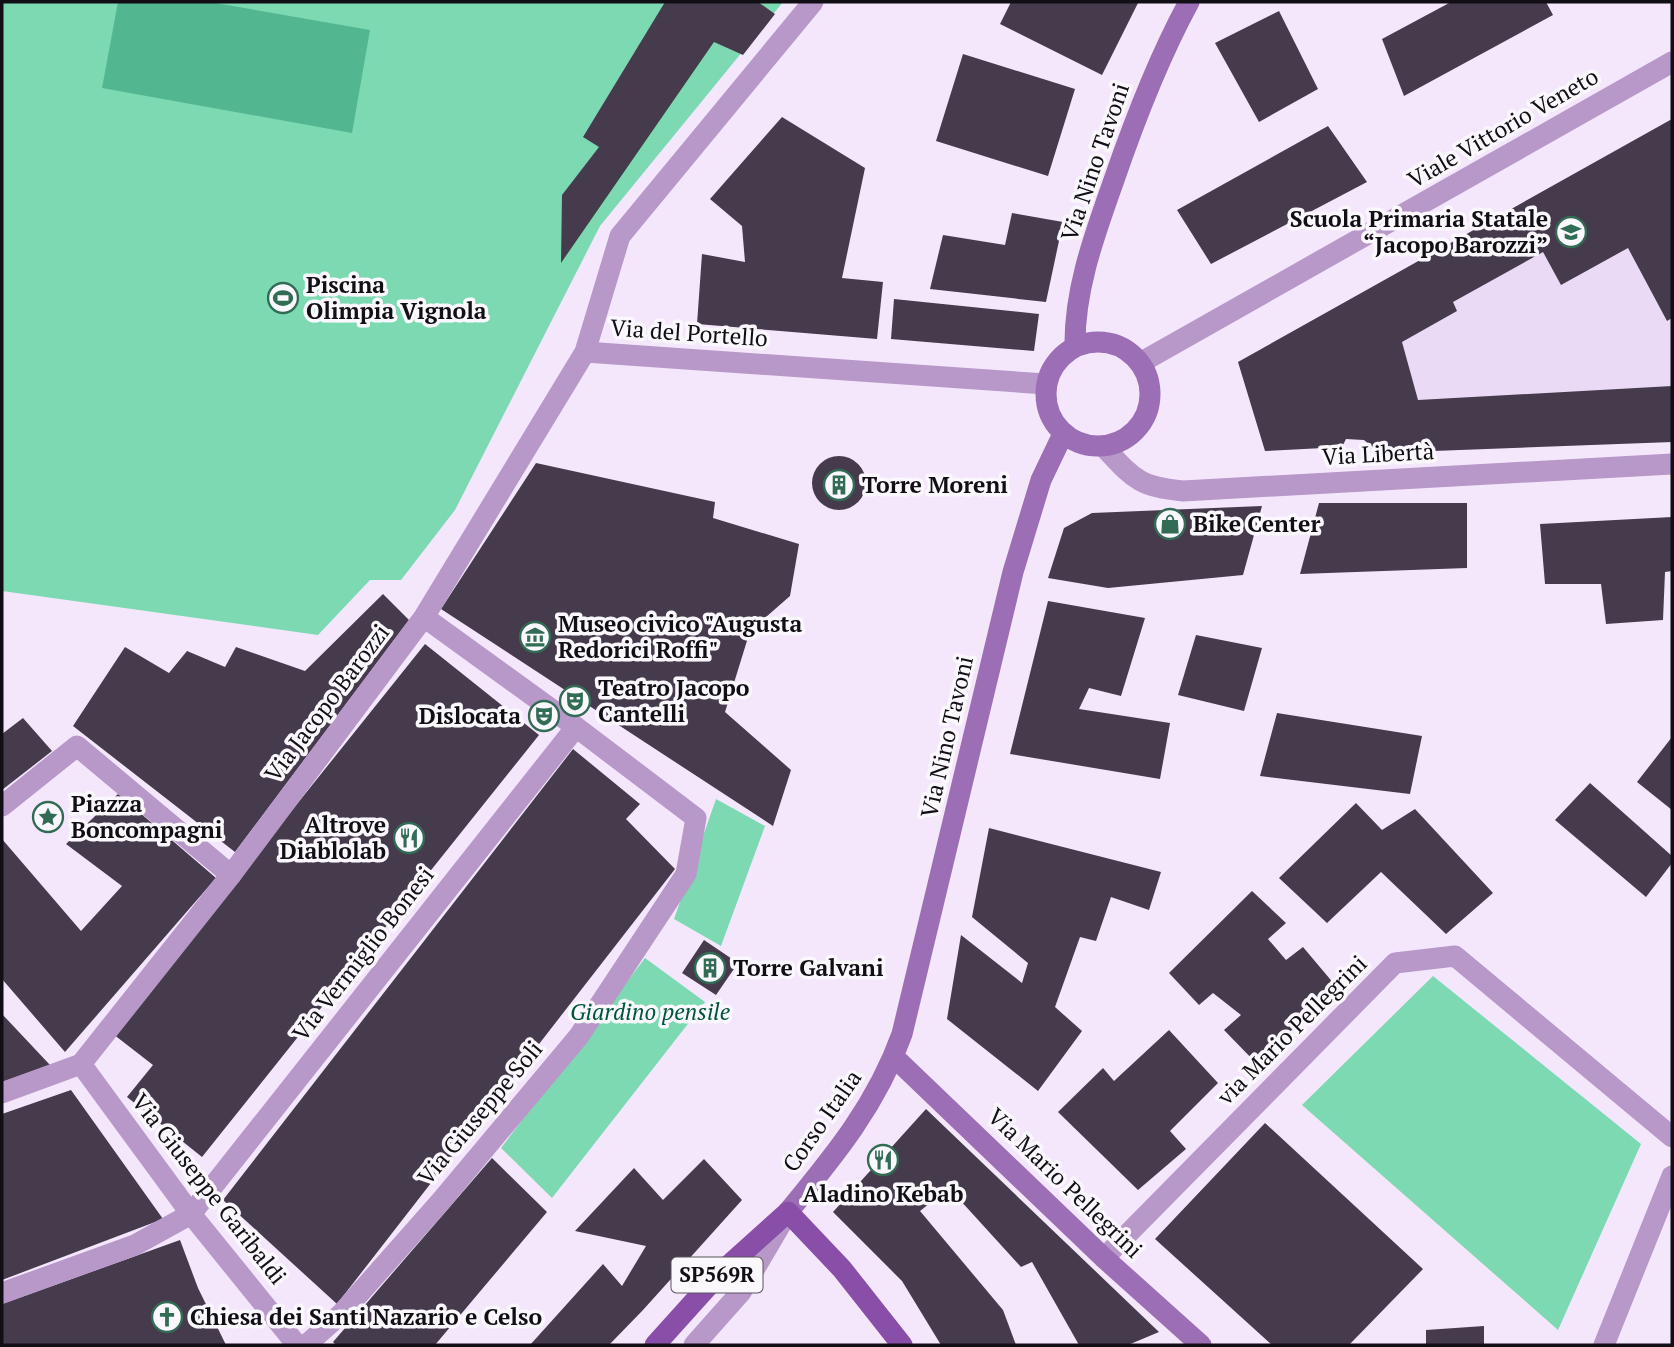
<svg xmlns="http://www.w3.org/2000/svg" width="1674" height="1347" font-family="'PT Serif',serif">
  <rect width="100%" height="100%" fill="#f4e7fc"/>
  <!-- built -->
  <path fill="#ebdaf6" d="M1672,119V442L1380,453L1364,440L1346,439L1342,447L1265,451L1238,362Z"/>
  <!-- green -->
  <path fill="#7cd9b2" d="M2,2H783L600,226L455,510L401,580H370L318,635L2,591Z
    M716,799L765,826L721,946L674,919Z
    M645,958L705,1002L552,1198L501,1148Z
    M1433,976L1641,1144L1558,1330L1302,1105Z"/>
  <!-- water -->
  <path fill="#52b790" d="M118,2H210L370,30L352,133L102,88Z"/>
  <!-- building -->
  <path fill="#463b4c" d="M665,2H758L775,14L743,55L714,42L561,263L562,195L599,147L583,137Z
    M1011,2H1135L1138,3L1102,75L1000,24Z
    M1451,2H1546L1553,15L1404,96L1382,39Z
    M1279,11L1318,89L1259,122L1215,43Z
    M963,54L1075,89L1048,176L936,141Z
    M782,117L865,168L842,278L883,282L877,339L697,324L702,254L745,262L742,226L710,199Z
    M1672,119V318L1667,321L1628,248L1561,285L1543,252L1453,302L1457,311L1402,342L1418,400L1672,386V442L1380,453L1364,440L1346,439L1342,447L1265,451L1238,362Z
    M1328,126L1367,182L1211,264L1177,210Z
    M1012,213L1063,222L1046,302L930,289L943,235L1005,245Z
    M894,299L1039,314L1034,351L891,339Z
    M812 483a27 27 0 1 1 54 0a27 27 0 1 1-54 0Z
    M536,463L715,502L713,518L799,544L790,596L750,631L725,712L791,770L773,826L441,609Z
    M1319,503H1467V568L1300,574Z
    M1262,506L1243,575L1108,588L1048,578L1064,528L1092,513Z
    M1672,517V571L1665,572L1663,620L1606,624L1601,584H1545L1540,524Z
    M383,594L409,620L235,852L73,726L125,647L169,673L187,651L225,667L236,647L305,671Z
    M1048,601L1145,618L1121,696L1089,688L1079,709L1170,723L1160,779L1010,754Z
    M1196,635L1262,648L1244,711L1178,695Z
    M425,644L539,735L202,1157L127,1097L153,1065L113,1034Z
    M1277,713L1422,736L1410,794L1260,776Z
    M23,718L52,751L2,790V734Z
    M1672,737V810L1637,782Z
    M573,749L640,804L626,819L675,869L337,1304L223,1200Z
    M1590,783L1672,856V863L1646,897L1555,820Z
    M118,794L216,878L65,1052L2,979V839L81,931L122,886L66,844Z
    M1356,803L1382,830L1415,809L1493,893L1446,934L1381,872L1327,923L1279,878Z
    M989,828L1161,872L1149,910L1111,897L1096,941L1080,937L1055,1007L1082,1031L1038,1091L947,1019L961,935L1022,983L1028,963L972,917Z
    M1252,891L1286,923L1268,939L1286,960L1303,947L1335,985L1258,1065L1224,1030L1241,1015L1213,993L1199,1005L1169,973Z
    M704,940L738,963L716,995L682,973Z
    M2,1014L50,1065L2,1082Z
    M1169,1030L1218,1083L1170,1131L1186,1149L1138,1190L1058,1112L1103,1068L1114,1081Z
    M71,1090L163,1219L2,1280V1114Z
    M926,1109L1159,1332L1128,1345H1079L1032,1262L1021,1267L949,1188L920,1211L1003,1310L1016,1345H941L902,1281L833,1212Z
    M1265,1123L1423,1269L1349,1345H1272L1155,1239Z
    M492,1158L547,1212L435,1345H336L333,1342Z
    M704,1159L742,1200L643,1310L609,1345H530L603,1264L622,1286L646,1246L575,1231L634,1168L663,1200Z
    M180,1240L198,1288L226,1345H2V1304Z
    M1484,1326V1345H1426V1330Z"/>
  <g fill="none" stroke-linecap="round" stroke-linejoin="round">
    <!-- pedestrian -->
    <path stroke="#b798c9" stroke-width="21" d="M2,806L77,746L231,875
      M81,1064L191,1214L297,1345"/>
    <!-- minor -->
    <path stroke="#b798c9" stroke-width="21" d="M585,352L1046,384
      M1140,363L1672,62
      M1103,446C1133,478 1138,487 1183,491L1672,464
      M2,1093L81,1064L231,875L424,617L585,352L620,236L813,2
      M1104,1258L1395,963L1455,956L1672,1137
      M2,1293L135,1245L191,1214L576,727
      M306,1345L342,1313L441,1201L579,1036L686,874L696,818L576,727L424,617
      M694,1345L741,1292L784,1219
      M1604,1345L1672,1176"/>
    <!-- secondary -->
    <path stroke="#9c6eb6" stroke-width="21" d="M1046 394a52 52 0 1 1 104 0a52 52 0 1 1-104 0Z
      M1075,347C1074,289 1095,234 1114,180C1135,119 1158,59 1189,2
      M894,1057L1104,1258L1201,1345
      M788,1212C835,1155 877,1104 902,1034L1013,572L1041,480L1063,434"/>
    <!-- primary -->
    <path stroke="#884ea8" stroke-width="21" d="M655,1345L719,1274L788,1212L842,1269L902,1345"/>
  </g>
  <!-- icons -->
  <defs>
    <g id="school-ring" transform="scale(1.575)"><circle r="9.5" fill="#fbf8fd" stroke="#326c55" stroke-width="1.5"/><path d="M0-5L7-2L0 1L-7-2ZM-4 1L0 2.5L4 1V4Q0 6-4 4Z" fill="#326c55"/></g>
    <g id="stadium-ring" transform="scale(1.575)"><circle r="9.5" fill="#fbf8fd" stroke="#326c55" stroke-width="1.5"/><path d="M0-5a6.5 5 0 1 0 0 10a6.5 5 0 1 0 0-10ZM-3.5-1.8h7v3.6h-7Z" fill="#326c55"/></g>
    <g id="building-ring" transform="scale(1.575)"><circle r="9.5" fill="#fbf8fd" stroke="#326c55" stroke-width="1.5"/><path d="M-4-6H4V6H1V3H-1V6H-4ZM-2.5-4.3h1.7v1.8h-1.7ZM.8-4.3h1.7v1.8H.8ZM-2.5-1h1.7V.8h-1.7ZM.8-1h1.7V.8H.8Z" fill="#326c55"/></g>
    <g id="shop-ring" transform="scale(1.575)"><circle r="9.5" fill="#fbf8fd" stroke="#326c55" stroke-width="1.5"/><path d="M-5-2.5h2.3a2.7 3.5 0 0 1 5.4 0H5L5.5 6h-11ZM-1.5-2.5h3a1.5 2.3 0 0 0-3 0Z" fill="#326c55"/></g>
    <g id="museum-ring" transform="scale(1.575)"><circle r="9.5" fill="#fbf8fd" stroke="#326c55" stroke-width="1.5"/><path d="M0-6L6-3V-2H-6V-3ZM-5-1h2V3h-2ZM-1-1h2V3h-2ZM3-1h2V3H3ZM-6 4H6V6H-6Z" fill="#326c55"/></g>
    <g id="theatre-ring" transform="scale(1.575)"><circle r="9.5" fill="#fbf8fd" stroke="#326c55" stroke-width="1.5"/><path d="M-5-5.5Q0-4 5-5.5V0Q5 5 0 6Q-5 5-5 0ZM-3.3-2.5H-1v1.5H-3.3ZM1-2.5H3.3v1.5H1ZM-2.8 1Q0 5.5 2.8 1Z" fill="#326c55"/></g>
    <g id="sight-ring" transform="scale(1.575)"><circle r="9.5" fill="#fbf8fd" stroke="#326c55" stroke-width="1.5"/><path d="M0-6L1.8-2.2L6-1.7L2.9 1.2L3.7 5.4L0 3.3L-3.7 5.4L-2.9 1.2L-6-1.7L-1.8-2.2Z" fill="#326c55"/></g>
    <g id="restaurant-ring" transform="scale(1.575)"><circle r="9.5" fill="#fbf8fd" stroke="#326c55" stroke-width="1.5"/><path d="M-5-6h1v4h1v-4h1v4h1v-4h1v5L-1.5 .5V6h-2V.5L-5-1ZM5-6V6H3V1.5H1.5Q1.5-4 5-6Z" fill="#326c55"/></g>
    <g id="church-ring" transform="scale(1.575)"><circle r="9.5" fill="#fbf8fd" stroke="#326c55" stroke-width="1.5"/><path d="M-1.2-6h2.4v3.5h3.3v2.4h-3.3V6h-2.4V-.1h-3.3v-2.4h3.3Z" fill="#326c55"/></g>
  </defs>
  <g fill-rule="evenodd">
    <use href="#school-ring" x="1571" y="232"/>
    <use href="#stadium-ring" x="283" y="298"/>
    <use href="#building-ring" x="839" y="485"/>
    <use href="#shop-ring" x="1170" y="524"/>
    <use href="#museum-ring" x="535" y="637"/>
    <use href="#theatre-ring" x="575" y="701"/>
    <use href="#theatre-ring" x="544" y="716"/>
    <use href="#sight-ring" x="48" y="817"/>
    <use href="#restaurant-ring" x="409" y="838"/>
    <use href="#building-ring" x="710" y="968"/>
    <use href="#restaurant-ring" x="883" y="1160"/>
    <use href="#church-ring" x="167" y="1317"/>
  </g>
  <g text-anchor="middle" stroke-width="7" stroke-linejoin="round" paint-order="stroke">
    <!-- shield labels -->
    <rect fill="#fbf8fd" stroke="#58545b" stroke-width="2" x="671.5" y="1257.5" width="91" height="35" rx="5"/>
    <g font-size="21" font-weight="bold" fill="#120e15">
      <text x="717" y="1282">SP569R</text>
    </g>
    <!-- street labels -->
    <g font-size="23" fill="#120e15" stroke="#fbf8fd">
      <text transform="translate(1503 128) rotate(-30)" y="8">Viale Vittorio Veneto</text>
      <text transform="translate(1095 162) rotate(-71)" y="8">Via Nino Tavoni</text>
      <text transform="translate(689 333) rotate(4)" y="8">Via del Portello</text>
      <text transform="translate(1378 454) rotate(-3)" y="8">Via Libertà</text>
      <text transform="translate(327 703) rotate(-53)" y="8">Via Jacopo Barozzi</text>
      <text transform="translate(947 737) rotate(-77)" y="8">Via Nino Tavoni</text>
      <text transform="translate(363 954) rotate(-52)" y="8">Via Vermiglio Bonesi</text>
      <text transform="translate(1292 1030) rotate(-45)" y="8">via Mario Pellegrini</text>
      <text transform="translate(480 1113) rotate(-50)" y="8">Via Giuseppe Soli</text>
      <text transform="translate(822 1121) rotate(-55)" y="8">Corso Italia</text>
      <text transform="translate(1065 1183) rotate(44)" y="8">Via Mario Pellegrini</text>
      <text transform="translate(209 1189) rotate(52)" y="8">Via Giuseppe Garibaldi</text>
    </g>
    <!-- poi labels -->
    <g font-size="23" font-weight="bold" fill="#120e15" stroke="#fbf8fd" text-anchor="start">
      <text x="1548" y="227" text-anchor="end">Scuola Primaria Statale<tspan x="1548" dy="26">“Jacopo Barozzi”</tspan></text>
      <text x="306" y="293">Piscina<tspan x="306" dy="26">Olimpia Vignola</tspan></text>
      <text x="862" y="493">Torre Moreni</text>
      <text x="1193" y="532">Bike Center</text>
      <text x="558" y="632">Museo civico "Augusta<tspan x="558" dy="26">Redorici Roffi"</tspan></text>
      <text x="598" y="696">Teatro Jacopo<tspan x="598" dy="26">Cantelli</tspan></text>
      <text x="521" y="724" text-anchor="end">Dislocata</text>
      <text x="71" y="812">Piazza<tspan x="71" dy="26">Boncompagni</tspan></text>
      <text x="386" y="833" text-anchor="end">Altrove<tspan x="386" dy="26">Diablolab</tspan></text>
      <text x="733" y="976">Torre Galvani</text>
      <text x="883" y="1202" text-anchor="middle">Aladino Kebab</text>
      <text x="190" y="1325">Chiesa dei Santi Nazario e Celso</text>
    </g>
    <!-- park labels -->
    <g font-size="23" font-style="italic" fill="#00563c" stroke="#fbf8fd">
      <text x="650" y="1020">Giardino pensile</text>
    </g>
  </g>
  <!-- border -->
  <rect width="1674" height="1347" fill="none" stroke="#120e15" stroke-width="7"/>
</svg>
